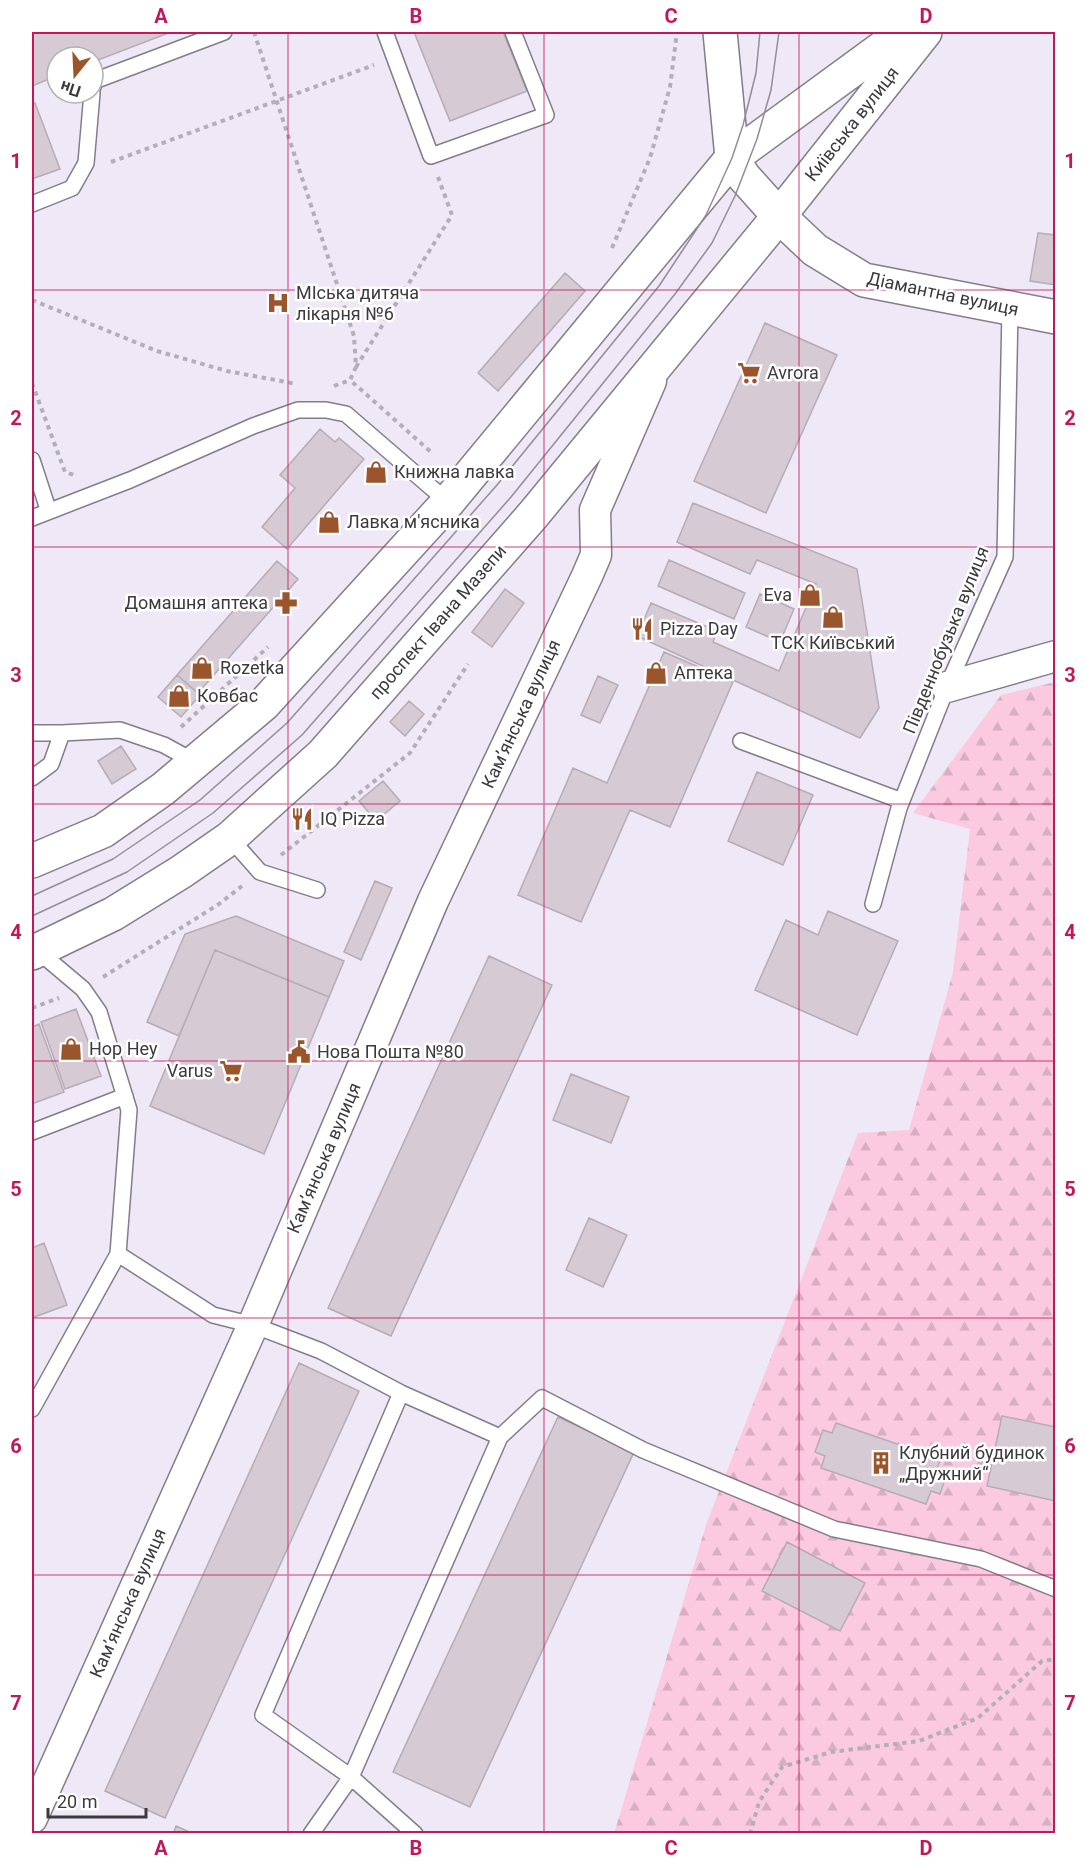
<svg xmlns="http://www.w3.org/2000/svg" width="1087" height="1865" font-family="Roboto,sans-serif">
  <defs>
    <pattern id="forest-firs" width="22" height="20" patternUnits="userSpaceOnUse" patternTransform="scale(1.5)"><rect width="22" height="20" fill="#fbcae1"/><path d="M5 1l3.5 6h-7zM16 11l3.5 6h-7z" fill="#d8aec2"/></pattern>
  </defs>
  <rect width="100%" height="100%" fill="#efe8f6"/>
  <!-- forest -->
  <path fill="url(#forest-firs)" d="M1055,682V1833L614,1834L706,1525L858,1133L909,1130L953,972L970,829L913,813L1001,695Z"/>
  <!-- building -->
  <path fill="#d6cad5" stroke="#b7abb5" stroke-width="1.5" d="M32,32H171L93,62V57H57V76L32,86Z
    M414,32H503L527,91L450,121Z
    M35,103L60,169L32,179V105Z
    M1038,233L1056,235V285L1030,281Z
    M565,273L585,291L498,391L478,373Z
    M765,323L837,355L766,513L694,481Z
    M320,429L335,442L339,438L364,459L287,549L262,527L295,488L280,475Z
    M693,503L857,569L879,708L860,738L637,636L651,603L717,631L713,642L779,671L816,584L757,560L750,574L677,542Z
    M669,560L745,593L734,619L658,586Z
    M277,561L298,579L198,693L177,675Z
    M505,589L524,603L492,647L472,632Z
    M760,594L794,609L780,642L746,627Z
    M664,652L733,682L670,827L630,810L581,922L518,895L573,768L607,783Z
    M177,675L200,695L181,717L158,697Z
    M598,676L618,685L600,723L581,715Z
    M409,701L424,714L405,736L390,722Z
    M121,746L136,769L112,784L98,761Z
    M757,772L813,795L783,865L728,841Z
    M383,781L400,801L376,821L359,801Z
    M375,881L392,888L361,960L344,952Z
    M828,911L898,941L857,1035L755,990L786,920L818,935Z
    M236,916L344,961L329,997L215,950L179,1036L147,1022L185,934Z
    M215,950L329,997L264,1154L150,1106Z
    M489,956L552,985L391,1336L328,1308Z
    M76,1009L101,1076L65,1089L41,1022Z
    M39,1024L64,1092L32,1104V1027Z
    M571,1074L629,1097L611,1143L553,1120Z
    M589,1218L627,1235L603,1287L566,1270Z
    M44,1243L67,1305L32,1318V1248Z
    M299,1363L359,1391L165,1818L105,1791Z
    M1002,1416L1056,1427V1501L987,1486Z
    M558,1417L634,1452L470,1807L393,1772Z
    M836,1423L941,1459L937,1468L948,1471L940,1494L931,1491L926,1504L821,1468L825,1456L815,1452L823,1430L832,1433Z
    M787,1542L865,1583L840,1631L762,1591Z
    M176,1826L194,1834H173Z"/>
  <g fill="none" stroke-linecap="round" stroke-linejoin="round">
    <!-- lane casing -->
    <g stroke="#847d89" stroke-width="18">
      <path id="lane" d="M385,32L431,156L546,115L513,32
        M93,87L94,81L224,32
        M32,204L72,188L86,163L92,93
        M32,460L48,509
        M32,518L130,480L253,426L298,410H326L346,414L448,502
        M32,733H62
        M741,741L902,801
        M32,778L51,764L62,733L120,730L164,745L195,762
        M230,838L260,872L317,890
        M873,904L899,808L947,687L1005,557L1010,310
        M38,951L83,989L99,1012L129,1110L118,1254L213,1315L253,1325L321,1351L401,1393L500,1437L542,1398L643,1450L834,1529L981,1559L1056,1589
        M32,1132L125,1096
        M32,1409L118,1254
        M311,1834L351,1777L263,1715L401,1393
        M415,1834L351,1777L500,1437"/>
    </g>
    <!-- street casing -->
    <g stroke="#847d89" stroke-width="33">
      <path id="street" d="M947,687L1056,656
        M32,1818L253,1325L433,901L587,576L596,555L595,510L651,381"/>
    </g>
    <!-- secondary casing -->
    <g stroke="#847d89" stroke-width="36">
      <path id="secondary" d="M720,32L732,158L744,177L779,216L815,250L864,280L1056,317"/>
    </g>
    <!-- highway casing -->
    <g stroke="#847d89" stroke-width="36">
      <path id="highway" d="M32,861L103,831L163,789L264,704L448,502L732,158L904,32
        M32,953L113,914L181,872L230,838L323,754L533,515L779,216L925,32"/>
    </g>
    <!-- path -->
    <path stroke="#b4aeb9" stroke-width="4" stroke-dasharray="4.5 4.5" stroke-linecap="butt" d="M254,32L354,336L356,367L350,380L431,452
      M111,162L374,65
      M612,248L650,158L670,87L677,32
      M32,300L157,351L227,371L297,384
      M356,367L452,215L438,177
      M32,383L65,472L74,475
      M334,386L350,380
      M181,727L268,647
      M281,855L410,753L468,664
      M103,977L219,904L242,886
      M32,1008L59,998
      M750,1834L759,1802L782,1767L831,1752L919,1741L978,1718L1042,1661L1056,1659"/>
    <!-- lane -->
    <use href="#lane" stroke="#fff" stroke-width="15"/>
    <!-- street -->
    <use href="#street" stroke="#fff" stroke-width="30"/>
    <!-- secondary -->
    <use href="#secondary" stroke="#fff" stroke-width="33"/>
    <!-- highway -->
    <use href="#highway" stroke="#fff" stroke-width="33"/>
    <!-- tram -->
    <path stroke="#928d97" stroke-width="1.5" d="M32,896L113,859L200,800L287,723L497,485L659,286L706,215L732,158L743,125L756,73L760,32
      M32,916L127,872L213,813L302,735L511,497L675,294L712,243L735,196L757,139L771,90L779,32"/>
  </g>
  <!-- grid -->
  <path fill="none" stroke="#c2185b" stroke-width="1.5" stroke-opacity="0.55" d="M288,32V1834M544,32V1834M799,32V1834M32,290H1056M32,547H1056M32,804H1056M32,1061H1056M32,1318H1056M32,1575H1056"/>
  <!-- icons -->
  <defs>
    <g id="hospital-bare" transform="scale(1.8)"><path d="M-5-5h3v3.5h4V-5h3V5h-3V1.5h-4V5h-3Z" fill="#9b552c" stroke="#fff" stroke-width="2.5" paint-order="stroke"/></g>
    <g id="supermarket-bare" transform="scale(1.8)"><path d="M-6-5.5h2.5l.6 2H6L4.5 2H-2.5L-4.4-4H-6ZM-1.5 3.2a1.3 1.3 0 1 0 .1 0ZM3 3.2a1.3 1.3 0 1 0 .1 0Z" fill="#9b552c" stroke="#fff" stroke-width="2.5" paint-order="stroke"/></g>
    <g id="shop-bare" transform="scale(1.8)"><path d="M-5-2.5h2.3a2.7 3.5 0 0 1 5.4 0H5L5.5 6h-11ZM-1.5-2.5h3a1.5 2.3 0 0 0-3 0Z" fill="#9b552c" stroke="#fff" stroke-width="2.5" paint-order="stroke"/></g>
    <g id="pharmacy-bare" transform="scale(1.8)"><path d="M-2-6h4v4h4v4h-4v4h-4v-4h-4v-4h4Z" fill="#9b552c" stroke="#fff" stroke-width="2.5" paint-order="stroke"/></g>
    <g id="restaurant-bare" transform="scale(1.8)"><path d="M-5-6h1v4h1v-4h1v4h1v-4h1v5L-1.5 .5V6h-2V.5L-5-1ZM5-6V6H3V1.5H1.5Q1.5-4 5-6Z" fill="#9b552c" stroke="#fff" stroke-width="2.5" paint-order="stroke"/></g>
    <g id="civic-bare" transform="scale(1.8)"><path d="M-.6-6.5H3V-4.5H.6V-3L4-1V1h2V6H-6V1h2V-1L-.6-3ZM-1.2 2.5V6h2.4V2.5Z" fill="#9b552c" stroke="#fff" stroke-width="2.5" paint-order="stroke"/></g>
    <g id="building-bare" transform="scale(1.8)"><path d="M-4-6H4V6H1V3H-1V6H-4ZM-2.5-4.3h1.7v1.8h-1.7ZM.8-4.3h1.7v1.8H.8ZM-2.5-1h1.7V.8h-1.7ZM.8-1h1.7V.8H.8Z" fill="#9b552c" stroke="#fff" stroke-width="2.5" paint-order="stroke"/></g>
  </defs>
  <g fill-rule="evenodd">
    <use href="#hospital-bare" x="278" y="303"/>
    <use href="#supermarket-bare" x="749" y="373"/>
    <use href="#shop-bare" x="376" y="472"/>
    <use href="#shop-bare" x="329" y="522"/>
    <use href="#shop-bare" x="810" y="595"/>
    <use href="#pharmacy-bare" x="286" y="603"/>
    <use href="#shop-bare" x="833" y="617"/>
    <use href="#restaurant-bare" x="642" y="629"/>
    <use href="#shop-bare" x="202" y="668"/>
    <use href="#shop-bare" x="656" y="673"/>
    <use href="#shop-bare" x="179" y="696"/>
    <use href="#restaurant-bare" x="302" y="819"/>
    <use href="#shop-bare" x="71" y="1049"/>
    <use href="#civic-bare" x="299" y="1052"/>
    <use href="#supermarket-bare" x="231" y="1071"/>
    <use href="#building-bare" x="881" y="1463"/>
  </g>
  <g text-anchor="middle" stroke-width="5" stroke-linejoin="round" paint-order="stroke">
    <!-- street labels -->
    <g font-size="18" fill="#3c3a3f" stroke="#fff">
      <text transform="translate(852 124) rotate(-52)" y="6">Київська вулиця</text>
      <text transform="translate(943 294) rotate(12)" y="6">Діамантна вулиця</text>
      <text transform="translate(438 622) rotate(-49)" y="6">проспект Івана Мазепи</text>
      <text transform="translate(946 640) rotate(-68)" y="6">Південнобузька вулиця</text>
      <text transform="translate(521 714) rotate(-65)" y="6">Камʼянська вулиця</text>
      <text transform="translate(324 1158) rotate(-67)" y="6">Камʼянська вулиця</text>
      <text transform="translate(128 1603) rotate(-66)" y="6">Камʼянська вулиця</text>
    </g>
    <!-- poi labels -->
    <g font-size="18" fill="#3c3a3f" stroke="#fff" text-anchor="start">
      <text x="296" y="299">МІська дитяча<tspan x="296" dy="21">лікарня №6</tspan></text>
      <text x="767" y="379">Avrora</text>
      <text x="394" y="478">Книжна лавка</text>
      <text x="347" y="528">Лавка м'ясника</text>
      <text x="792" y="601" text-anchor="end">Eva</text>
      <text x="268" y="609" text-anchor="end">Домашня аптека</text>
      <text x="660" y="635">Pizza Day</text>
      <text x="833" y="649" text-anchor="middle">ТСК Київський</text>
      <text x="220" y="674">Rozetka</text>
      <text x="674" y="679">Аптека</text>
      <text x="197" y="702">Ковбас</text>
      <text x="320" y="825">IQ Pizza</text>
      <text x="89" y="1055">Hop Hey</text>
      <text x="317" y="1058">Нова Пошта №80</text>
      <text x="213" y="1077" text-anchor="end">Varus</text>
      <text x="899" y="1459">Клубний будинок<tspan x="899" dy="21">„Дружний“</tspan></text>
    </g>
  </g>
  <!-- border -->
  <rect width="1087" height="1865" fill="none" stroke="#ffffff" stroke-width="66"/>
  <!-- north arrow -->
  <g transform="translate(75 75) rotate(198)"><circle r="28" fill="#ffffff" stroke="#b1b0b2" stroke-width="1.5"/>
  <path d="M0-4.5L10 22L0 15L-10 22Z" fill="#9b552c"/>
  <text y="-9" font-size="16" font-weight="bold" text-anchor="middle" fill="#3c3a3f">Пн</text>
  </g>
  <!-- scale -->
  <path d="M48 1808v9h98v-9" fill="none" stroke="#3c3a3f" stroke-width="3"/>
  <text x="57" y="1808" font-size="18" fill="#3c3a3f" stroke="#ffffff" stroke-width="4.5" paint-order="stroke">20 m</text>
  <rect x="33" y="33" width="1021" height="1799" fill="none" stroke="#c2185b" stroke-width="2"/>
  <g font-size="20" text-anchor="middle" font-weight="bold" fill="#c2185b">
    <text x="161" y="23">A</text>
    <text x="416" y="23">B</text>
    <text x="671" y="23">C</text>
    <text x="926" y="23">D</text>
    <text x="16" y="168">1</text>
    <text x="1070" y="168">1</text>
    <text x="16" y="425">2</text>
    <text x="1070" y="425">2</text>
    <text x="16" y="682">3</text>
    <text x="1070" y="682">3</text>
    <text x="16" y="939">4</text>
    <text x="1070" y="939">4</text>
    <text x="16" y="1196">5</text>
    <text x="1070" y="1196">5</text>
    <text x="16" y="1453">6</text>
    <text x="1070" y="1453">6</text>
    <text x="16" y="1710">7</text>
    <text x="1070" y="1710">7</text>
    <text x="161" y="1855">A</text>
    <text x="416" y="1855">B</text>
    <text x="671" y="1855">C</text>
    <text x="926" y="1855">D</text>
  </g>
</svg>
